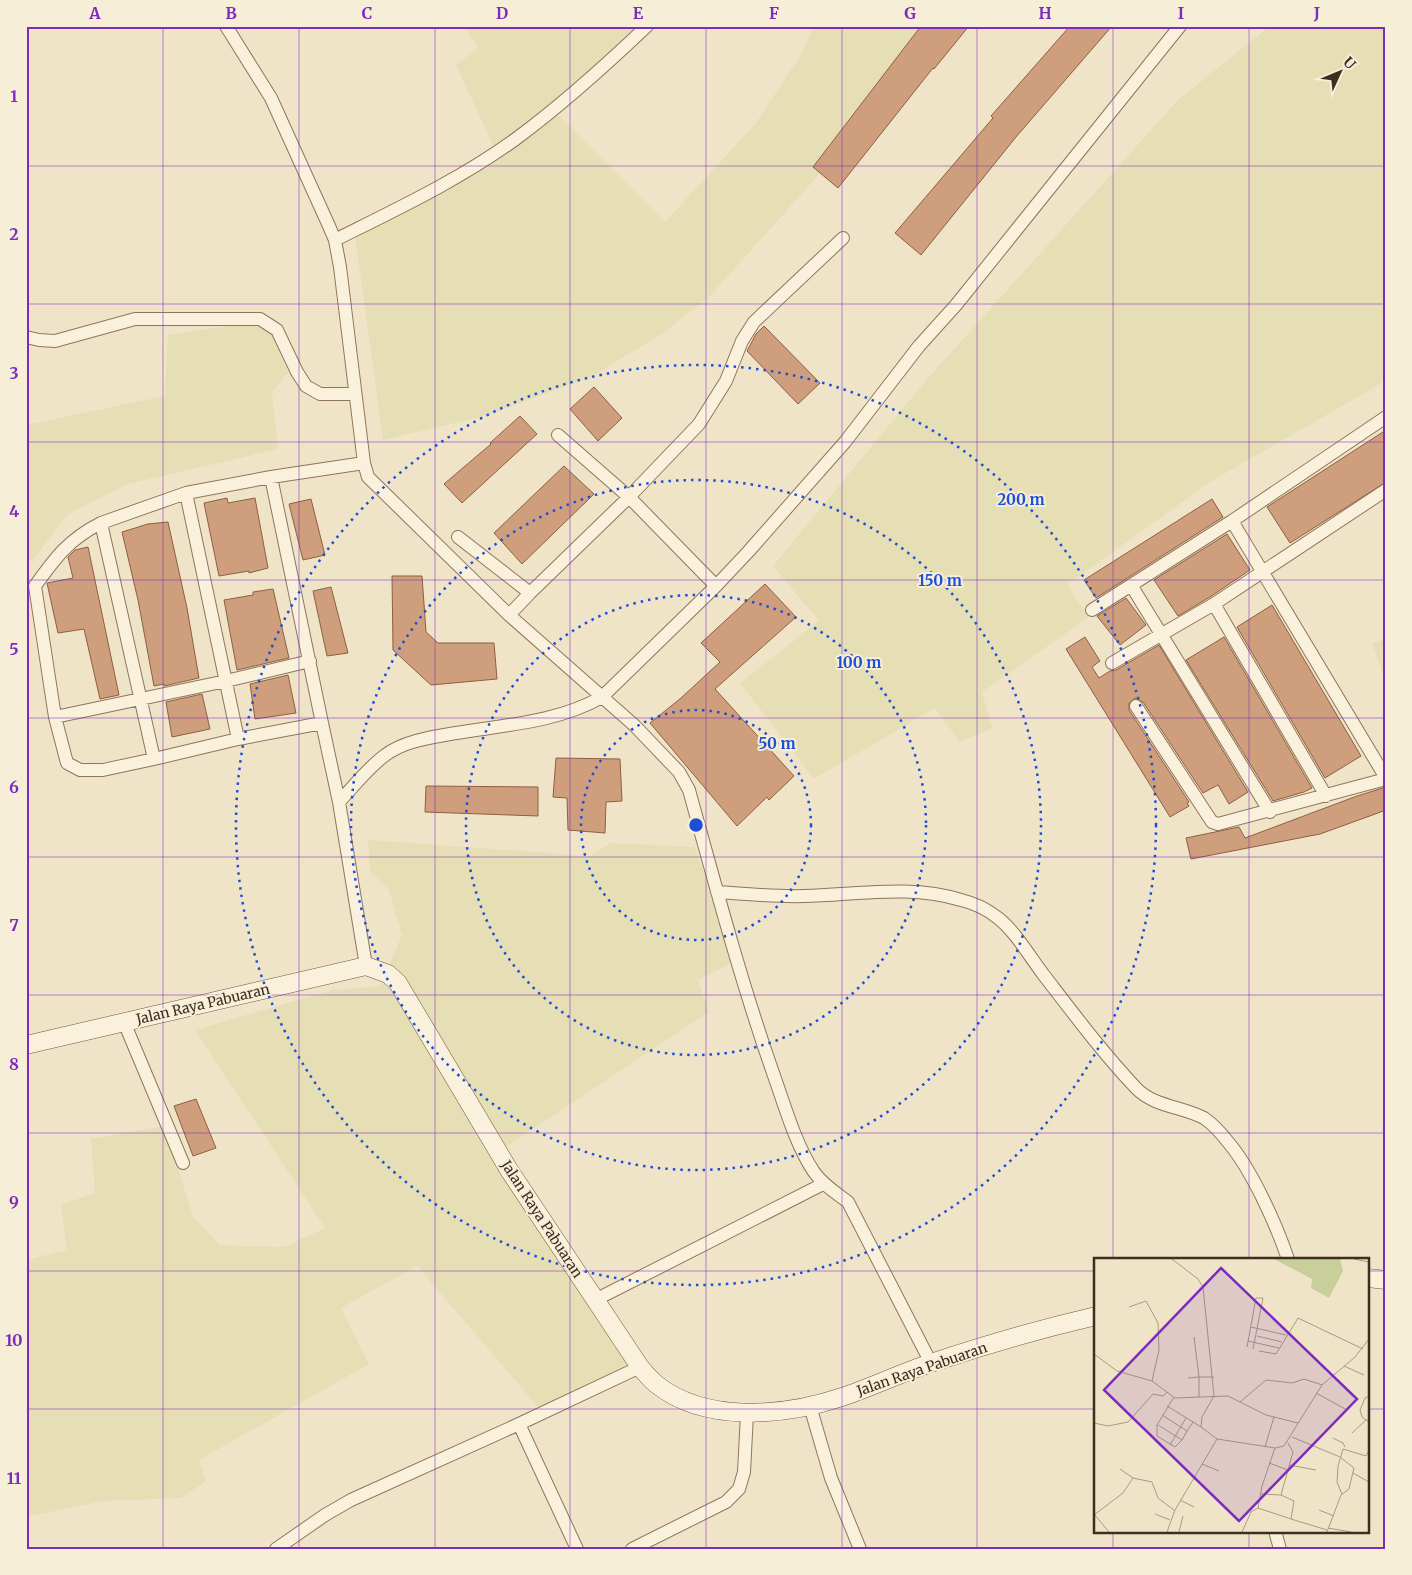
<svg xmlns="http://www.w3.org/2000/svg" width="1412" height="1575" font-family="Merriweather,serif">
  <rect width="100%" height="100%" fill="#f0e4c8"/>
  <!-- farmland -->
  <path fill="#e6deb5" d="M464,26H648L556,113L665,222L756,123L800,56L814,26H925L814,180L709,297L663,333L593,376L488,415L383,440L355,235L499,158L456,65L478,48Z
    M1270,26H1386V378L1377,386L1210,482L1067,585L1089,617L982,692L992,728L960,742L935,708L814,779L740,683L819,621L773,566L928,378L1178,100Z
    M266,320L288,372L272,392L278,449L128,484L67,515L34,559L26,564V425L165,396L168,335Z
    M1386,639V681L1372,643Z
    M368,840L590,856L611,843L695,847L734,962L698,980L709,1012L492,1156L632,1371L545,1415L417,1266L341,1308L369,1364L199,1460L206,1481L181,1498L103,1501L26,1517V1260L67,1250L61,1205L95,1193L91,1139L165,1126L193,1217L220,1245L284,1247L325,1228L195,1030L332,990L381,986L402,935L389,890L370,871Z"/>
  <!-- building -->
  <path fill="#cf9f7d" stroke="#8d5f41" d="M921,26H969L934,69L933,68L838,188L813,167Z
    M1070,26H1112L1016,137L921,255L895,233L993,118L991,116Z
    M764,326L820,383L798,404L747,351L756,334Z
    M594,387L622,418L598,441L570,409Z
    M520,416L537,434L462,503L444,484L491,444L490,443Z
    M1386,430V482L1290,543L1267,507Z
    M564,466L594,494L522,564L494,533Z
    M227,498L228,503L255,498L268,568L249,573V571L219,576L204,503Z
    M311,499L325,555L303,560L289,504Z
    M1212,499L1223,517L1096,598L1084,580Z
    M168,522L187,608L199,678L164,686V684L154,686L138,600L122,532L148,524Z
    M1227,534L1250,570L1210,597L1178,616L1154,580Z
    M88,547L119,695L100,699L84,629L58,633L47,583L73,578L68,557L75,550Z
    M392,576H422L426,632L438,643H494L497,679L431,685L393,650Z
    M765,584L796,617L715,689L794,776L769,800L767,797L737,826L650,723L681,698L720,662L701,643Z
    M331,587L348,653L327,656L313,591Z
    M273,589L289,658L237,670L224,600L253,595V592Z
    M1126,598L1146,625L1120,645L1097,616Z
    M1272,605L1361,756L1325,778L1237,627Z
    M1085,637L1100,661L1092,667L1099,678L1110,671L1116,670L1159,645L1248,792L1229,804L1218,785L1203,793L1143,702L1135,698L1129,703V710L1189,802L1187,803L1189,806L1170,817L1066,649Z
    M1224,637L1312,788L1304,792L1273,801L1186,660Z
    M288,675L296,713L255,719L250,684Z
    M202,694L210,729L172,737L166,702Z
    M556,758L620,759L622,801L606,802L605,833L568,830L567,798L553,797Z
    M426,786L538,787V816L425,812Z
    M1386,787V810L1367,817L1320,834L1191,859L1186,838L1239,827L1245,838L1357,796Z
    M196,1099L216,1148L193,1156L174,1106Z"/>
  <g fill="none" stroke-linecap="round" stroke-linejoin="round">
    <!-- street casing -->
    <g stroke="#8d765c" stroke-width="14">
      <path id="street" d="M226,26L271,98L329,226L335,240L340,267L364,463L368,477L509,615L634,725L679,772L689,790C715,884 740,978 772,1070C784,1103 795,1144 814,1172C823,1185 835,1192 848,1202L931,1363
        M335,240C397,209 461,179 517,138C563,104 606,65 647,26
        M26,337L39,340L55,341L135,319H260L277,330L297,372L306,386L320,394H354
        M271,477L322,723
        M186,493L238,739L322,723L339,802C353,787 367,769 384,756C403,741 432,737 456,733C505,725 558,722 602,697L716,586L748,552L845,442L919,346L956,305L1180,26
        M1232,521L1386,778
        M101,523L154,759L238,739
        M458,537L530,593
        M1131,585L1270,812
        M716,586L629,497L699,424L726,381L742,341L754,322L843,238
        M1214,604L1326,796
        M1092,610L1232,521L1386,417
        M509,615L530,593L629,497L558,435
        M1112,663L1214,604L1386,490
        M1136,706L1212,822L1218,824L1386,779
        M55,717L226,681L310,661
        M154,759L103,770H80L67,763L55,717L35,586C55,558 69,539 101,523L186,493L271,477L364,463
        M339,802L366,966
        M717,892C746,894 775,897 804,896C855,895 911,884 961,900C974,903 988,910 998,918C1015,931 1030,957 1043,974C1073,1013 1102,1052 1136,1088C1154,1107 1182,1106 1204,1118C1213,1124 1221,1133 1228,1142C1252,1170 1276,1224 1288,1259
        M124,1022L183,1163
        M595,1300L823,1184
        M810,1406L831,1478L860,1549
        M519,1424L577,1549
        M1275,1531L1280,1549
        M276,1549L325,1515L351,1500L519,1424L640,1367
        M632,1549L726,1502L739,1489L744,1472L747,1414"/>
    </g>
    <!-- secondary casing -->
    <g stroke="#6f573f" stroke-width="19">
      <path id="secondary" d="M26,1045L366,966L388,974L398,983L509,1170L640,1367C645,1373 650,1379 656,1384C706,1424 785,1416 842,1397C872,1387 901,1373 931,1363C985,1345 1040,1329 1096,1316
        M1368,1278L1386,1280"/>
    </g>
    <!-- street -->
    <use href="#street" stroke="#faf1dc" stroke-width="12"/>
    <!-- secondary -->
    <use href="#secondary" stroke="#faf1dc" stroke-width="18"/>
  </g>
  <!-- grid -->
  <path fill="none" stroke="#7b2cbf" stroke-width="1" stroke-opacity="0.55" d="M163,26V1549M299,26V1549M435,26V1549M570,26V1549M706,26V1549M842,26V1549M977,26V1549M1113,26V1259M1249,26V1259M26,166H1386M26,304H1386M26,442H1386M26,580H1386M26,718H1386M26,857H1386M26,995H1386M26,1133H1386M26,1271H1096M1368,1271H1386M26,1409H1096M1368,1409H1386M1113,1531V1549M1249,1531V1549"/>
  <!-- distance rings -->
  <g fill="none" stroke="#1d4ed8" stroke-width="2.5" stroke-dasharray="2.5 5">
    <circle cx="696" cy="825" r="115"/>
    <circle cx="696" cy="825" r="230"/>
    <circle cx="696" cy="825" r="345"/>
    <circle cx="696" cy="825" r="460"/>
  </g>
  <g text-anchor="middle" stroke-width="4" stroke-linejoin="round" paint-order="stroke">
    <!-- street labels -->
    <g font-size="14" fill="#3d2e20" stroke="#f7eed8">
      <text transform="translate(203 1004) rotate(-13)" y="5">Jalan Raya Pabuaran</text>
      <text transform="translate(542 1219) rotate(57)" y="5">Jalan Raya Pabuaran</text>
      <text transform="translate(922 1369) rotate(-19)" y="5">Jalan Raya Pabuaran</text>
    </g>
  </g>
  <!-- overview -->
  <g transform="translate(1094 1258)">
    <rect width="275" height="275" fill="#f0e4c8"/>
    <path d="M180,1H246L249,13L235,40L217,30L218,21Z" fill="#c9cf9b"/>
    <path fill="none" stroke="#a89b85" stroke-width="1" d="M260,1L275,4M35,49L52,43L64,65L65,92L58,123M157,69L192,77M163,78L188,84M100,79L105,119H120M154,83L185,90M153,89L162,40H169L159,91M165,93L182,96L204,60L269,91M0,96L23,113L58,123L81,140L134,138L172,157L204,165M250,108L270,117M94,120L105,119V139M222,135L253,152M275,138L271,140L266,152L268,159L275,164M80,139L63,167V178L81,189L88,182M146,144L172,122L198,125L210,121L228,127M73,148L99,164M68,157L93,173L99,164L107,169L108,159L120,138L109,29L104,21L78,1M0,165L14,168L34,164L59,136L69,138L73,134M64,167L88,182L93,173M107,169L123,181M258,175L272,162M198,179L246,199L260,210L255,231L247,237L233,274M239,180L249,185L251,189M194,185L199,194L187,237L200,243L197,261L233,272M76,187L92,160M171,189L180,159M175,205L194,212M108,206L125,213M195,207L222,212M26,211L39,220M259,215L275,224M166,236L187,237M248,236L243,224L244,208L249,191L272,198L275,192M86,242L100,249M164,250L197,261M225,252L240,258M0,256L15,274M61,256L76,262M0,257L29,235L39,220L58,224L64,240L80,252M234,270L257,274M73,274L81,252L123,181L181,190L190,188L228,127L261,99L275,81M85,274L89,258M148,274L157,254L164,250L168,228L181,190"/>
    <path fill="#7b2cbf" fill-opacity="0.15" stroke="#7b2cbf" stroke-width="2.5" d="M127,10L263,141L145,263L10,132Z"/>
    <rect width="275" height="275" fill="none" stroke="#3d2e20" stroke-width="2.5"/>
  </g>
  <circle cx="696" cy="825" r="8" fill="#1d4ed8" stroke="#f7eed8" stroke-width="2.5"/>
  <g font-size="15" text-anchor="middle" font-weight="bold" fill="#1d4ed8" stroke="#f7eed8" stroke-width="4" stroke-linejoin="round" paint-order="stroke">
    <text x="1021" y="505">200 m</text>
    <text x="940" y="586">150 m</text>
    <text x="859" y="668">100 m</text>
    <text x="777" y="749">50 m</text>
  </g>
  <!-- border -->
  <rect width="1412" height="1575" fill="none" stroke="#f7eed8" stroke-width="55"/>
  <!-- north arrow -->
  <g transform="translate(1340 72) rotate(46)" stroke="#f7eed8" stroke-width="4" paint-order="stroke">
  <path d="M0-4L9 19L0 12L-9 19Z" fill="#3d2e20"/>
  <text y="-8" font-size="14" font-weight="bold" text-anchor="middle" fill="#3d2e20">U</text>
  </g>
  <rect x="28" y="28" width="1356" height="1520" fill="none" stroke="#7b2cbf" stroke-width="2"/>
  <g font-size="16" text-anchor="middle" font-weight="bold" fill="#7b2cbf">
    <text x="95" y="19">A</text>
    <text x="231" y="19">B</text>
    <text x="367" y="19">C</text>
    <text x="502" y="19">D</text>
    <text x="638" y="19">E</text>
    <text x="774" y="19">F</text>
    <text x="910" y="19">G</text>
    <text x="1045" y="19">H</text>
    <text x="1181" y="19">I</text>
    <text x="1317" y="19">J</text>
    <text x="14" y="102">1</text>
    <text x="14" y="240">2</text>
    <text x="14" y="379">3</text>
    <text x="14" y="517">4</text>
    <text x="14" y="655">5</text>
    <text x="14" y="793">6</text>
    <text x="14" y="931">7</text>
    <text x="14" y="1070">8</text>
    <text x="14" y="1208">9</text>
    <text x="14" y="1346">10</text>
    <text x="14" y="1484">11</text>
  </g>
</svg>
